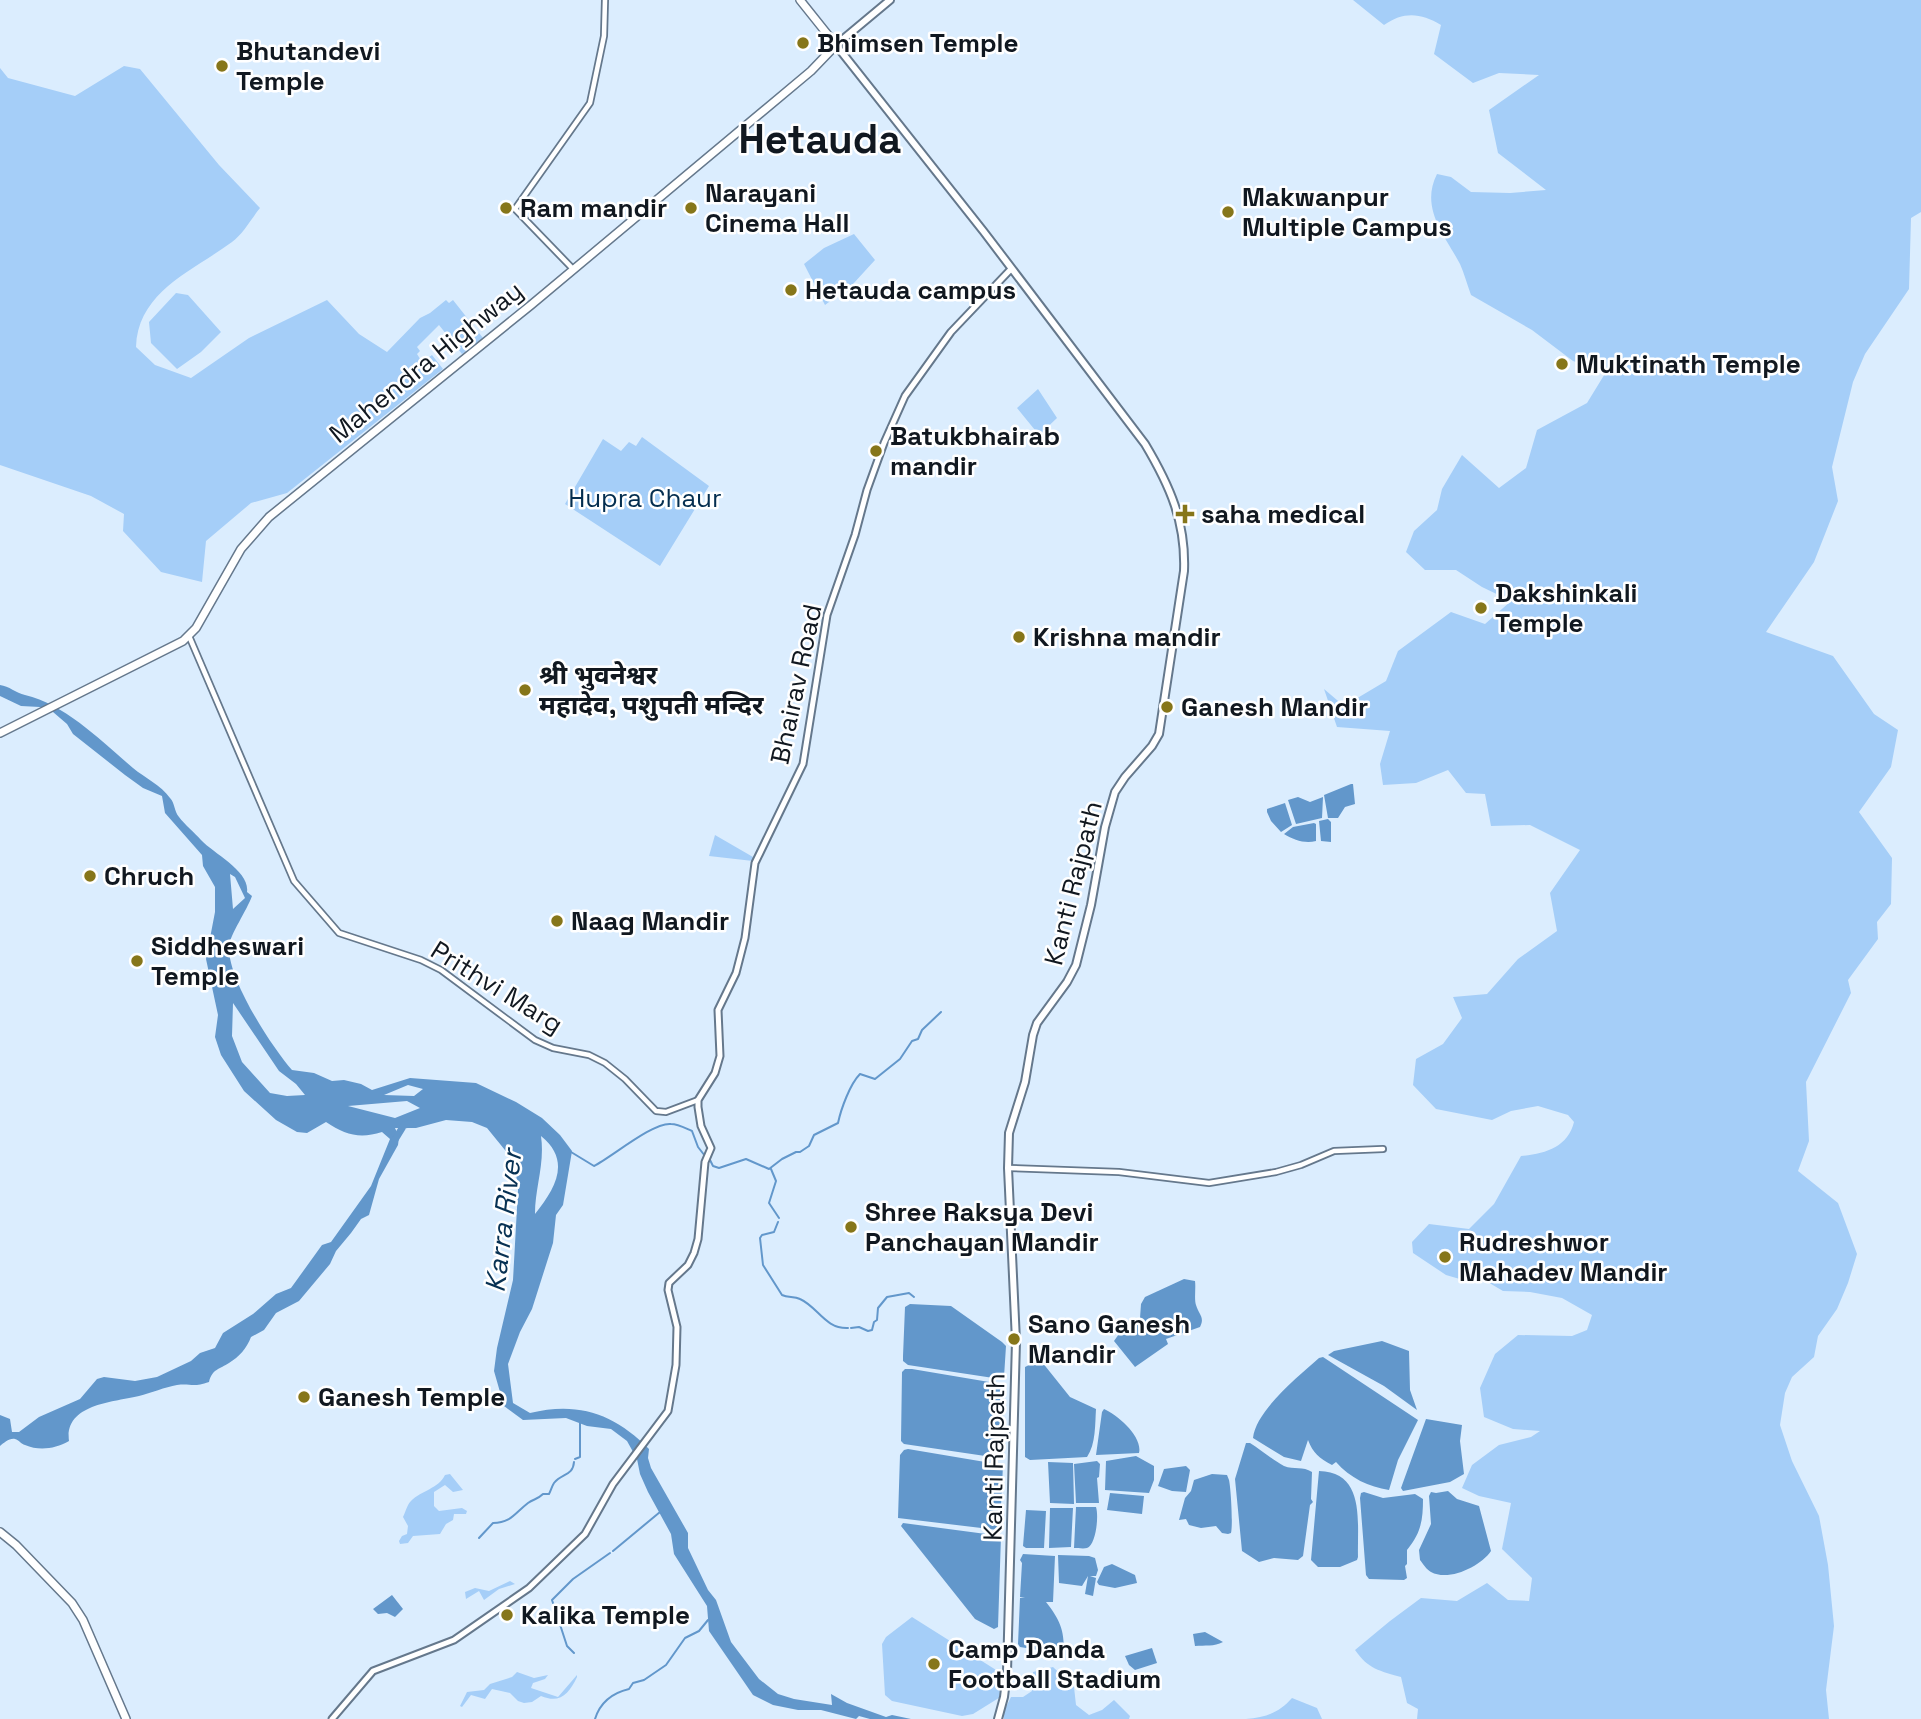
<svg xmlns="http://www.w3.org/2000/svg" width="1921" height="1719" font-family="'Space Grotesk','Noto Sans Devanagari',sans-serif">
  <rect width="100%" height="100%" fill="#dbedfe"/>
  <!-- green -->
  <path fill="#a5cef8" d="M1353,0H1921V212L1911,218L1909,289L1865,354L1853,382L1832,467L1838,501L1814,562L1766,632L1833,656L1874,714L1898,730L1891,767L1859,812L1892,858L1891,904L1877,922L1878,939L1848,980L1851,993L1806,1082L1809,1141L1798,1171L1838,1203L1857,1254L1848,1283L1837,1309L1818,1336L1814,1357L1792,1377L1785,1393L1780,1425L1792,1461L1819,1516L1828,1565L1834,1626L1826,1690L1829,1719H1417L1418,1709L1407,1703L1401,1677C1380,1671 1368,1669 1355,1650L1390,1621L1421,1598L1457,1601L1487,1583L1508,1600L1529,1601L1532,1578L1502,1549L1511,1503L1479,1496L1462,1488L1472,1465L1499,1445L1531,1437L1540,1431L1513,1429L1484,1417L1480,1388L1495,1354L1518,1335L1572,1336L1587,1330L1592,1315L1562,1298L1530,1292L1503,1291L1486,1281L1470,1282L1446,1275L1413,1253L1412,1242L1429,1224L1469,1229L1494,1204L1521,1156C1545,1154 1568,1147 1574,1122L1568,1115L1538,1106L1511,1111L1492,1120L1436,1109L1413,1085L1416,1059L1443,1044L1462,1018L1453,997L1487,994L1518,959L1557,931L1550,893L1580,850L1530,825L1491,826L1485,794L1466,793L1448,770L1416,783L1383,785L1380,764L1390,731L1337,727L1324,689L1344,706L1386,681L1398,651L1451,612L1485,624L1511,601L1482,587L1456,570H1425L1406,552L1414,531L1437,510L1442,489L1462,455L1499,488L1526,468L1537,430L1587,403L1606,372L1573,361L1532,330L1471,295C1467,284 1464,273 1460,264C1444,234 1420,208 1437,174L1451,177L1471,192L1510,193L1546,190L1498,153L1489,110L1539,75L1499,73L1473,83L1434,54L1441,25C1421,13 1404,11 1384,25Z
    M124,66L140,69L219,165L260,208C251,219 243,234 232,242C193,271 138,291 136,347L155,365L191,378L249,338L327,300L359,334L387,352L420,318L430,313L446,300L449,303L453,300L483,338L462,354L439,325L417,347L420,351L417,354L422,362L432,355L443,369L287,493L251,503L206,541L202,582L161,572L123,531L124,514L91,496L0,465V68L8,78L75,96Z
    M854,234L875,260L853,284L825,305L804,264L824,248Z
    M176,293L188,295L221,332L201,352L177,369L151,343L149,322Z
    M1038,389L1057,418L1039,435L1017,408Z
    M642,437L709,486L660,566L565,504L603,439L621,451L629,442L636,446Z
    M715,835L753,857V861L709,856Z
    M450,1474L463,1490L453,1492L445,1485L434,1492V1506L439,1511L462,1508L467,1511L466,1514H454L453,1520L446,1524L440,1534L413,1536L408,1543L400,1544L399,1541L402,1536L407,1534L408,1526L403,1517C406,1511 407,1505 411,1501C422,1490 438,1489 445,1475Z
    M510,1581L515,1584L499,1589L484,1600L479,1591L466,1599L465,1592L475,1588L489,1591Z
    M912,1617L1004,1675L1002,1696L973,1714L962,1716L892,1701L885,1695L882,1644L886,1637Z
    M1053,1667L1074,1687L1076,1705L1089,1715L1102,1710L1114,1700L1130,1716L1129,1719H1004V1711L1011,1697H1023L1032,1691L1033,1672Z
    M517,1672L534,1678L548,1675L545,1679L533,1683L531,1688L558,1697L577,1675V1677C569,1694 560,1704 541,1696L532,1702L524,1703L518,1701L510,1693L492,1689L485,1699L471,1695L462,1707L460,1706L467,1692L484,1690L490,1684L512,1677Z
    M1292,1698L1317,1708L1322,1719H1246C1266,1717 1279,1713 1292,1698Z"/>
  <!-- water -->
  <path fill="#6297cb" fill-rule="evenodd" d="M0,685C9,686 16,693 25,695C66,705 100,740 133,768C145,778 161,785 170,798C175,803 174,811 179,817C185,825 194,832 201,840C214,854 250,871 247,892L252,896C247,910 230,935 229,946C227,978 271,1046 292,1070L314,1073L332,1081L344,1080L361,1084L372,1090L410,1078L476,1083L516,1102L542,1118L560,1135L572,1151L563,1205L556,1215L553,1243L532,1309L520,1332L508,1364L513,1403L530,1413C578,1401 615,1414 649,1449L648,1458L651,1468L688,1533V1548L708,1590L716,1600L731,1642L759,1679L778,1694L794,1699L832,1705L831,1694L847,1703L886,1717L892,1715L911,1719H870L859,1716L856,1719L821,1710H798L773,1705L753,1695L709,1631L707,1606L674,1554L671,1534L648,1492L640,1474L637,1459L627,1441L611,1429L587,1426L566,1418L523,1420L504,1406L494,1371L497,1348L513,1280L518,1190L516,1173L509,1155L487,1128L472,1122L446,1120L416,1128H395L399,1137L398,1145L379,1179L369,1215L361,1219L351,1233L336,1251L330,1264L299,1301L276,1313L264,1330L251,1337C247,1348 239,1357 229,1363C220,1369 212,1369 209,1382C192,1388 191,1383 177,1385C165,1387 151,1393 139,1396C114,1402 64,1404 69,1441C55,1449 39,1451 25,1445C21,1444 19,1440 15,1439C9,1438 4,1443 0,1446V1415L10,1419L12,1432H19L39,1417L80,1399L97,1379L104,1377L135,1381L157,1377L191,1361L200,1353L215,1348L223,1333L253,1314L276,1294L291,1288L322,1245L331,1242L371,1186L390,1139L382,1132C360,1139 345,1135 326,1122L307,1133L297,1132L276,1120L244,1091L221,1055L215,1037L218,1015L206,959L215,912V887L203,866L202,855L165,813L162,796L143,788L125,775L73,734L67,724L53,712L40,707L21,706L0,696ZM230,874L235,877L245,898L233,909ZM233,1003L279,1071L296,1084L305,1095L287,1096L270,1093L242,1062L232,1036ZM408,1085L423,1089L414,1096L384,1095ZM407,1101L420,1108L395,1118L348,1106ZM541,1136C572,1161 555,1189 535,1214C535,1187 545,1164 541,1136Z
    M1351,784H1353L1355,804L1345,807L1338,818H1328L1324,795Z
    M1298,797L1310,802L1323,797L1322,818L1296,824L1288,800Z
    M1285,803L1292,825L1281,832L1271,821L1267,812V809Z
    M1328,819L1331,822V842L1321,841L1319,821Z
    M1314,823L1316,824V841C1305,844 1294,840 1284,834L1293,827Z
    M1184,1279L1195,1281C1196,1288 1194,1299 1196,1305C1199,1315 1205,1317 1200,1327L1166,1339L1168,1344L1135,1367L1114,1341L1128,1321L1140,1318L1141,1304L1145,1297Z
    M910,1304L951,1306L1002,1342L1006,1346L1004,1377L1000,1379L908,1365L903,1361V1356L905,1307Z
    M1382,1341L1409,1351L1410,1390L1417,1410L1384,1386L1328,1355L1334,1351Z
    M1323,1357L1418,1420L1398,1460L1389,1490C1369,1487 1350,1478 1336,1462L1332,1465C1319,1458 1313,1453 1308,1440L1301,1461L1284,1457L1253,1438C1256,1410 1299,1376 1319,1358Z
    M1037,1361L1042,1362L1070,1397L1096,1409C1095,1424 1096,1444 1087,1457L1030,1460L1025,1457V1367Z
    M905,1369H912L1001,1384L1004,1387L1002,1454L992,1457L904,1444L901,1441L902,1372Z
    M1104,1409C1118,1415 1143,1437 1139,1453L1096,1455L1102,1412Z
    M1426,1419L1462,1425L1460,1441L1464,1474L1450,1482L1403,1491L1401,1488Z
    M1246,1443H1250C1261,1450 1273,1460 1284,1466C1294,1470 1303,1466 1312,1472L1311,1499L1313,1502L1310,1505L1303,1556L1298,1560L1274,1558L1259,1562L1242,1551L1235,1479Z
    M908,1449L1003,1465L1000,1527L998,1530L898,1518L900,1455L904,1450Z
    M1136,1456L1154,1466V1480L1149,1493L1105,1490L1106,1461Z
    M1097,1461L1100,1464L1099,1477L1097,1478L1099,1503H1076L1074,1464Z
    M1048,1462L1073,1463L1074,1504L1050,1503Z
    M1186,1466L1190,1470L1186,1492L1172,1491L1158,1486L1164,1469Z
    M1319,1471C1366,1472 1357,1523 1358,1557L1357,1560L1340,1567H1318L1311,1560Z
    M1212,1474L1227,1475L1229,1480C1231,1489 1233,1525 1231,1533L1228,1534L1222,1533L1216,1526L1201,1528L1189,1525L1186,1519L1179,1520L1185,1498L1191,1491L1194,1480Z
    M1448,1491L1457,1499L1479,1506L1491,1551C1481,1566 1449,1582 1431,1572C1427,1570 1423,1564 1420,1560L1419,1550L1431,1524L1429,1496L1431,1492L1436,1493Z
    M1364,1492L1383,1498L1415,1494L1423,1499C1423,1520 1421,1533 1407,1550V1564L1405,1566L1407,1578L1404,1580L1369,1579L1366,1575L1360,1498L1361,1493Z
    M1110,1493L1144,1496L1142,1514L1107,1510Z
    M1076,1507H1096C1099,1516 1096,1545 1087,1548C1084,1549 1077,1548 1074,1548Z
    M1050,1508H1073L1071,1547L1049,1548Z
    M1026,1510L1046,1511L1044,1548H1026L1023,1546Z
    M903,1523L1001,1536L998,1627L994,1629L975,1619L901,1526Z
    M1023,1554L1055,1556L1053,1602H1046C1060,1620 1064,1629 1064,1652L1062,1654L1020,1647L1018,1644L1020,1598H1025L1020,1597L1022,1563L1020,1560Z
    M1058,1555L1089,1556L1095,1558L1098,1570L1096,1576H1090L1096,1578L1093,1596L1085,1594L1088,1576L1082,1586L1059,1583Z
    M1112,1564L1135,1575L1137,1583L1115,1588L1099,1585L1097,1582L1104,1567Z
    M392,1595L403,1609L395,1617L387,1613L378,1614L373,1609Z
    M1205,1632L1223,1642C1214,1647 1205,1645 1195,1646L1193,1634Z
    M1152,1648L1157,1663L1135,1670L1129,1665L1125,1656Z"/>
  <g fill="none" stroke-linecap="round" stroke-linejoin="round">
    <!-- stream -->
    <path stroke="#6297cb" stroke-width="2" d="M571,1152L594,1166C612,1157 653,1122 671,1124C678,1124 685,1128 692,1131L698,1147L705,1156
      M710,1160L713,1166L719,1168L746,1159L769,1169L782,1159L796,1152H800L809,1146L814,1135L838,1123C841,1109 850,1084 860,1074L875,1079L900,1059L912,1041L918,1039L922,1030L941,1012
      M771,1169L776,1181L769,1203L779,1218
      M778,1222L774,1232L762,1235L760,1238L763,1265L782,1295C788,1298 794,1296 800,1299C818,1307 825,1329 848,1328
      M851,1328L859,1327L868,1331L872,1330L874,1322L877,1320L878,1308L887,1297L909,1293L914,1297
      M575,1459L580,1457V1422
      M479,1538L493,1523C511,1523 515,1513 528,1503C534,1499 538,1499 543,1494H549C551,1490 552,1486 554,1483C562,1473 573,1476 574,1462
      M613,1551L660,1512
      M574,1653L567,1646L552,1600L573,1579L610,1553
      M595,1719C600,1703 612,1693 629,1689L633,1683L644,1680L666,1665L685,1638L699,1631L708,1620"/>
    <!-- river -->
    <path stroke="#6297cb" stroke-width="7" d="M393,1143L404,1125L410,1124"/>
    <!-- tertiary casing -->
    <g stroke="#65788c" stroke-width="8">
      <path id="tertiary" d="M573,269L515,209L590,103L604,36L605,0
        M189,636L294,881L339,933L421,960L441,970L535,1040L553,1048L589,1055L605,1063L625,1079L656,1111L666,1112L698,1100
        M1008,1168L1119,1172L1209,1183L1276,1172L1301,1165L1334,1151L1383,1149"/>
    </g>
    <!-- secondary casing -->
    <g stroke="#65788c" stroke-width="9">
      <path id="secondary" d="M332,1719L373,1671L454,1640L529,1588L585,1534L613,1484L668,1411L676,1365L677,1327L668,1290L669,1283L688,1265L694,1253L698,1239L705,1162L711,1148L701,1126L698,1107V1100L715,1073L720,1056L718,1010L736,973L745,938L755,863L803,764L827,615L855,535L867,490L884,443L905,396L951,332L1011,269"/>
    </g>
    <!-- primary casing -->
    <g stroke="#65788c" stroke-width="10">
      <path id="primary" d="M890,0L836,45L984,232L1145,444C1170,486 1186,522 1184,571L1159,734L1152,746L1125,777L1115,792L1105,827L1091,905L1076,965L1067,982L1037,1023L1033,1035L1025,1082L1009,1133L1008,1168L1016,1341L1007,1672L1004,1697L998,1719"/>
    </g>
    <!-- trunk casing -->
    <g stroke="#65788c" stroke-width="10">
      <path id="trunk" d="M0,733L183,641L196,628L241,549L269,517L531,305L811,71L836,45L800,0
        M0,1532L16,1545L72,1603L83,1620L126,1719"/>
    </g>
    <!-- tertiary -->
    <use href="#tertiary" stroke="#fff" stroke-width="4.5"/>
    <!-- secondary -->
    <use href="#secondary" stroke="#fff" stroke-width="5"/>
    <!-- primary -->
    <use href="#primary" stroke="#fff" stroke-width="6"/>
    <!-- trunk -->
    <use href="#trunk" stroke="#fff" stroke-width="7"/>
  </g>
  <!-- markers -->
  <g fill="#86761a" stroke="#fff" stroke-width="2.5">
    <circle cx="803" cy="43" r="7"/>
    <circle cx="222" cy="66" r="7"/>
    <circle cx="506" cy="208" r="7"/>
    <circle cx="691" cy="208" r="7"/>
    <circle cx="1228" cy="212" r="7"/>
    <circle cx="791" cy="290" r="7"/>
    <circle cx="1562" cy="364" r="7"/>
    <circle cx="876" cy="451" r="7"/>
    <path d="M1181.5 503.5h7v7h7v7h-7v7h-7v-7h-7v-7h7z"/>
    <circle cx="1481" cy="608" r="7"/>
    <circle cx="1019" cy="637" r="7"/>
    <circle cx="525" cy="690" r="7"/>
    <circle cx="1167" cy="707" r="7"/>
    <circle cx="90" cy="876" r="7"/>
    <circle cx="557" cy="921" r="7"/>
    <circle cx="137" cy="961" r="7"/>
    <circle cx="851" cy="1227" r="7"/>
    <circle cx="1445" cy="1257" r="7"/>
    <circle cx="1014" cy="1339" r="7"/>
    <circle cx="304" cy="1397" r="7"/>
    <circle cx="507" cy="1615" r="7"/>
    <circle cx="934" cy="1664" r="7"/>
  </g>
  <g text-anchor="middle" stroke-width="5" stroke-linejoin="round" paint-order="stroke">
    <!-- poi labels -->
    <g font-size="26" font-weight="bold" fill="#111820" stroke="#fff" text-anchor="start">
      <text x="817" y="52">Bhimsen Temple</text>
      <text x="236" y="60">Bhutandevi<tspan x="236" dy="30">Temple</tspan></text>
      <text x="705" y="202">Narayani<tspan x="705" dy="30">Cinema Hall</tspan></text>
      <text x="1242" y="206">Makwanpur<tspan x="1242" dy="30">Multiple Campus</tspan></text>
      <text x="520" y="217">Ram mandir</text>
      <text x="805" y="299">Hetauda campus</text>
      <text x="1576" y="373">Muktinath Temple</text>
      <text x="890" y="445">Batukbhairab<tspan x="890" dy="30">mandir</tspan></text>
      <text x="1201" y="523">saha medical</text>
      <text x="1495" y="602">Dakshinkali<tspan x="1495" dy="30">Temple</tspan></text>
      <text x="1033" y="646">Krishna mandir</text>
      <text x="539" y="684">श्री भुवनेश्वर<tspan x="539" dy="30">महादेव, पशुपती मन्दिर</tspan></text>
      <text x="1181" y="716">Ganesh Mandir</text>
      <text x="104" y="885">Chruch</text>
      <text x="571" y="930">Naag Mandir</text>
      <text x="151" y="955">Siddheswari<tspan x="151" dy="30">Temple</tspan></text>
      <text x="865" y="1221">Shree Raksya Devi<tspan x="865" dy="30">Panchayan Mandir</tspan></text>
      <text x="1459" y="1251">Rudreshwor<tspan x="1459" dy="30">Mahadev Mandir</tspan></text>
      <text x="1028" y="1333">Sano Ganesh<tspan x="1028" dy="30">Mandir</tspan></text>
      <text x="318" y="1406">Ganesh Temple</text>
      <text x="521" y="1624">Kalika Temple</text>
      <text x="948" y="1658">Camp Danda<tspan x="948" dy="30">Football Stadium</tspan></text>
    </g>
    <!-- street labels -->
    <g font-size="26" fill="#111820" stroke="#fff">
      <text transform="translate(426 362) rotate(-39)" y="9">Mahendra Highway</text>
      <text transform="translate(796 684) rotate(-78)" y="9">Bhairav Road</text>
      <text transform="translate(1073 883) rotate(-76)" y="9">Kanti Rajpath</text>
      <text transform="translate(497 987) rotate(32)" y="9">Prithvi Marg</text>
      <text transform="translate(994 1457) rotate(-89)" y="9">Kanti Rajpath</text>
    </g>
    <!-- park labels -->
    <g font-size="26" fill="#042e50" stroke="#fff">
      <text x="645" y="507">Hupra Chaur</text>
    </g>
    <!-- water labels -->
    <g font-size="28" font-style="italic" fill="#073153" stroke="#fff">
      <text transform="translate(503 1221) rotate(-83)" y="10">Karra River</text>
    </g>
    <!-- town labels -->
    <g font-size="40" font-weight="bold" fill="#111820" stroke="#fff">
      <text x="820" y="153">Hetauda</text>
    </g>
  </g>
</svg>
